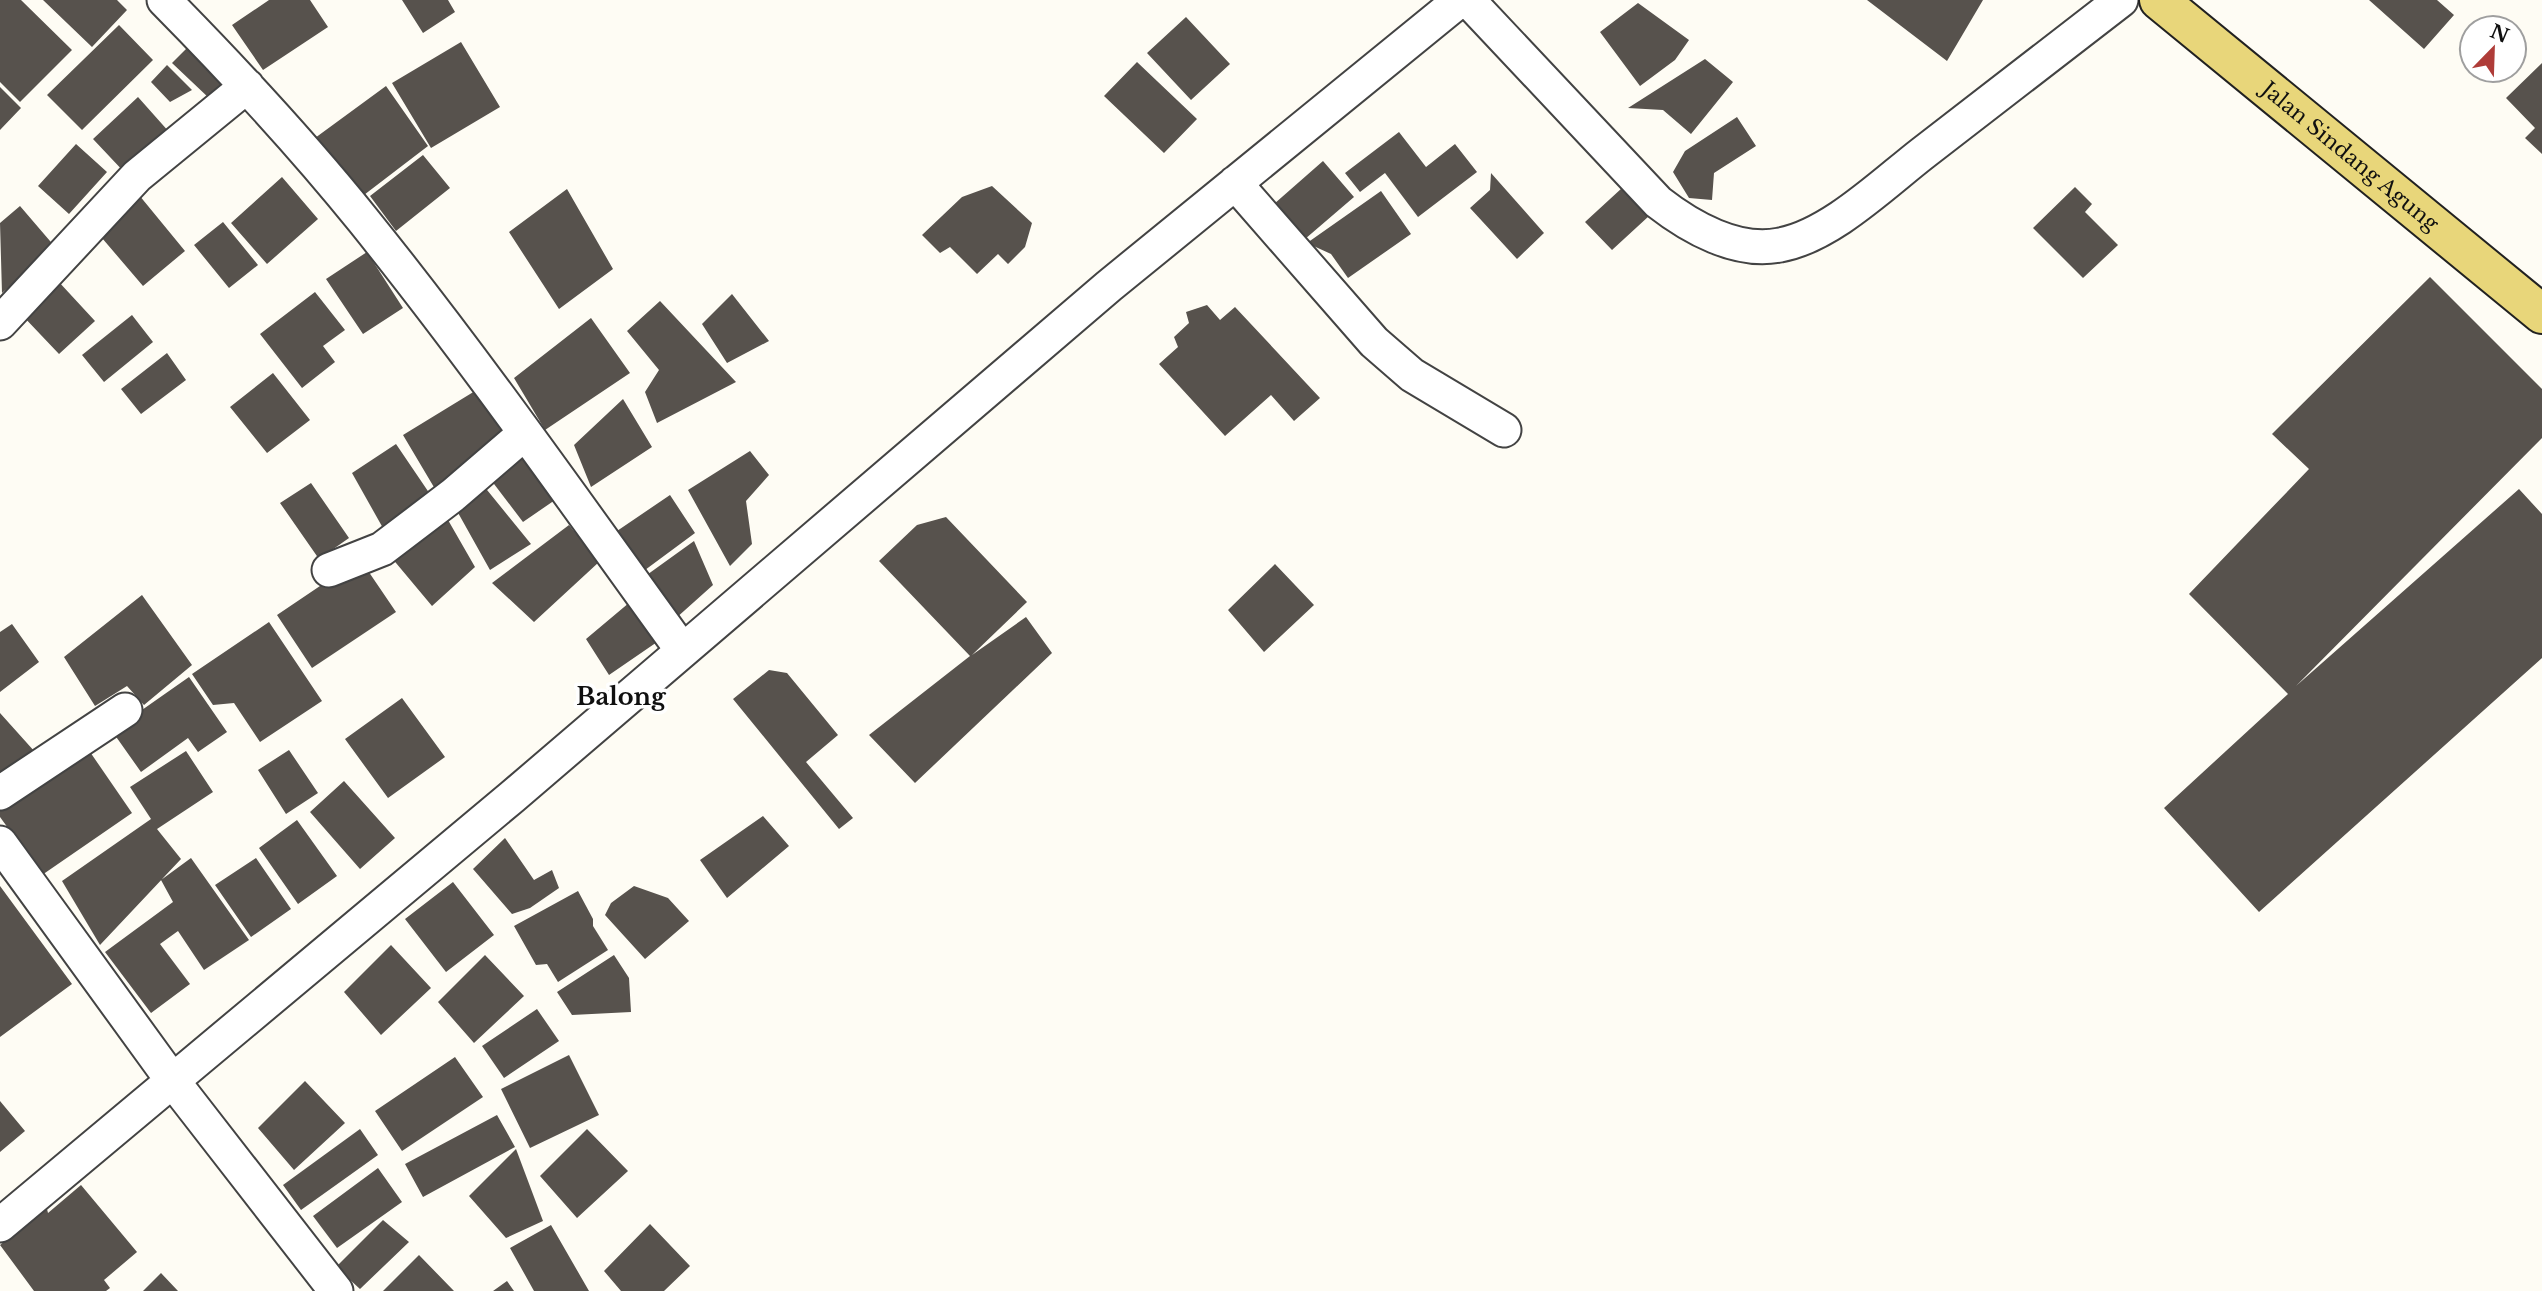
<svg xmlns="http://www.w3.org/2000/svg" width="2542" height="1291" font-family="'Libre Baskerville',serif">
  <rect width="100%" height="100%" fill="#fefcf4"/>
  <!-- building -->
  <path fill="#57524d" d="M0,0H21L72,50L20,102L0,82Z
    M43,0H117L127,10L92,47Z
    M269,0H310L328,27L263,70L232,25Z
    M402,0H448L455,12L423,33Z
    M1867,0H1983L1947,61Z
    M2369,0H2437L2454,15L2424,49Z
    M1638,3L1689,40L1675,60L1640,86L1600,32Z
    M1186,17L1230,64L1191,100L1147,53Z
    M119,25L153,60L82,130L47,95Z
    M461,42L500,107L431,148L392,83Z
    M190,45L233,86L210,99L172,63Z
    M1705,59L1733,82L1691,134L1663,110L1628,108Z
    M1137,62L1197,119L1164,153L1104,96Z
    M2542,63V154L2525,138L2535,128L2506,98Z
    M167,65L192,90L170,102L151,82Z
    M386,86L428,146L360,198L315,138Z
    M0,87L21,108L0,130Z
    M138,97L170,133L126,174L93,139Z
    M1737,117L1756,146L1714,173L1712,200L1689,198L1673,172L1685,151Z
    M1399,132L1426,167L1455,144L1477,172L1418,217L1385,173L1360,192L1345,173Z
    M76,144L107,172L69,214L38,186Z
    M423,155L450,188L396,231L370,196Z
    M1323,161L1354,197L1305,239L1274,204Z
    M1491,173L1544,233L1517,259L1470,208L1490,190Z
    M282,177L318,219L267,264L231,223Z
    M992,186L1032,223L1025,247L1008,264L998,254L977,274L950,247L940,253L922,235L962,197Z
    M2075,187L2092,204L2085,212L2118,245L2083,278L2033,228Z
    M1622,188L1649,216L1612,250L1585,222Z
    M567,189L613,269L559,309L509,232Z
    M1381,191L1411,234L1348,278L1331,254L1307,243Z
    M139,195L185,251L143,286L96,231Z
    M20,206L56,248L2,293L0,223Z
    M223,222L258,265L229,288L194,245Z
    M367,252L403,308L363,334L326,279Z
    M2430,277L2542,389V438L2296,686L2519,489L2542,514V658L2259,912L2164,808L2288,694L2189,594L2309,469L2272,434Z
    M58,281L95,321L59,354L21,314Z
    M315,292L345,330L323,346L335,362L302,388L260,334Z
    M732,294L769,341L727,363L702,324Z
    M660,301L736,382L657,423L645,392L659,370L627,331Z
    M1207,305L1220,320L1235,307L1320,398L1294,421L1271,395L1225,436L1159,364L1178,347L1174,337L1189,323L1186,312Z
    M132,315L153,342L104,382L82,355Z
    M591,318L630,373L545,430L514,378Z
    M167,353L186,380L141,414L121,389Z
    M273,373L310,420L267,453L230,407Z
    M475,391L504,435L438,494L403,435Z
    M623,399L652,447L591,487L574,445Z
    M396,444L436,503L388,537L352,473Z
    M750,451L769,475L746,501L752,544L730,566L688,490Z
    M519,452L555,500L523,522L491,480Z
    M311,483L349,538L319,559L280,503Z
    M483,485L531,544L490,570L452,502Z
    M670,495L695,533L645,570L617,531Z
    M444,513L475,567L432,606L391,557Z
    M946,517L1027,602L972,655L1026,617L1052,653L915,783L869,735L970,656L879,561L917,525Z
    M569,525L599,562L534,622L492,583Z
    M694,541L713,585L675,619L644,577Z
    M360,559L396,612L312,668L277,615Z
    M1275,564L1314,605L1264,652L1228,610Z
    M142,595L192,665L144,705L127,686L95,706L64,657Z
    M636,597L660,640L609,675L586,639Z
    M269,622L322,701L260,742L234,703L213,705L192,674Z
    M12,624L39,662L0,692V632Z
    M769,670L787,673L838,735L806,762L853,818L839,829L733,699Z
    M189,677L227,732L198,752L188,738L141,772L112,731Z
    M402,698L445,757L388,798L345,739Z
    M0,713L35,752L0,777Z
    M88,749L132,813L42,875L0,817V810Z
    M289,750L318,793L286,814L258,770Z
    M186,751L213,792L157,829L181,859L100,945L62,881L151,819L130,787Z
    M344,781L395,838L360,869L310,812Z
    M763,816L789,846L727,898L700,860Z
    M297,820L337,876L298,904L259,848Z
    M505,838L534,880L552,870L559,888L530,908L512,914L473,869Z
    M191,858L249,940L204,970L178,931L160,944L190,984L151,1013L105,952L173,902L161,880Z
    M256,858L291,909L251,937L215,885Z
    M453,882L494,935L446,972L405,919Z
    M0,886L72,984L0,1037Z
    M634,886L668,898L689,921L645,959L605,915L611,903Z
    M578,891L593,919V926L608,950L558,982L547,964L536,965L514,926Z
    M391,945L431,988L381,1035L344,992Z
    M485,955L524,996L474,1043L438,1002Z
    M614,955L629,978L631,1012L572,1015L557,992Z
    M537,1009L559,1041L504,1078L482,1046Z
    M569,1055L599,1115L530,1148L501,1089Z
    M455,1057L483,1097L402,1151L375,1111Z
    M305,1081L345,1123L294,1170L258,1128Z
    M0,1101L25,1131L0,1152Z
    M497,1115L515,1147L423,1197L405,1164Z
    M360,1129L378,1155L301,1210L283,1185Z
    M587,1129L628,1171L577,1218L540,1176Z
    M516,1149L543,1221L506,1238L469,1196Z
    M378,1168L402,1202L337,1248L313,1216Z
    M81,1185L137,1252L104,1280L110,1288L106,1291H34L0,1245L47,1209L48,1213Z
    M383,1220L409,1242L360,1289L336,1267Z
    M650,1224L690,1266L664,1291H621L604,1271Z
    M551,1225L589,1291H534L510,1248Z
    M419,1255L454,1291H383Z
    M161,1273L178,1291H143Z
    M507,1281L514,1291H493Z"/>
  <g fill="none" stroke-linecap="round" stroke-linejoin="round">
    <!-- minor casing -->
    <g stroke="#434343" stroke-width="37">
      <path id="minor" d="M164,0C233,70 301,143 363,220C475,359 577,505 682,650
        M1468,0L1658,202C1690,227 1737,254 1780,245C1830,236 1883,184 1923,153C1989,102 2055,51 2121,0
        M1235,183L1374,342L1412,375L1504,430
        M0,323L137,176L247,86
        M329,570L382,549L453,495L525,433
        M0,793L125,710
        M0,843L172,1080L336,1291
        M0,1225L512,797L1109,286L1460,0"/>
    </g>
    <!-- primary casing -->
    <g stroke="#212121" stroke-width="42">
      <g id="primary">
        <path id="s1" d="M2159,0L2542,314"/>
      </g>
    </g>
    <!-- minor -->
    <use href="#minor" stroke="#fff" stroke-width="33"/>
    <!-- primary -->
    <use href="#primary" stroke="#e8d67a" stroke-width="38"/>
  </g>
  <g text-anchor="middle" stroke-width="7" stroke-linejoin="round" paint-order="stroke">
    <!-- street labels -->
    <g font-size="21" fill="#101010" stroke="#fff">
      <text dy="7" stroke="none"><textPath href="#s1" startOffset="247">Jalan Sindang Agung</textPath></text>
    </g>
    <!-- quarter labels -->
    <g font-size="24" font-weight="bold" fill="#101010" stroke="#fff">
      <text x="621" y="705">Balong</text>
    </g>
  </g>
  <!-- north arrow -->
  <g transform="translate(2493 49) rotate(23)"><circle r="33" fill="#ffffff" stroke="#9f9f9f" stroke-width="2"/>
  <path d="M0-5L12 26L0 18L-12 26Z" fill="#af3c38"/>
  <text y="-10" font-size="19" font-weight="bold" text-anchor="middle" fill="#101010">N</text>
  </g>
</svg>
